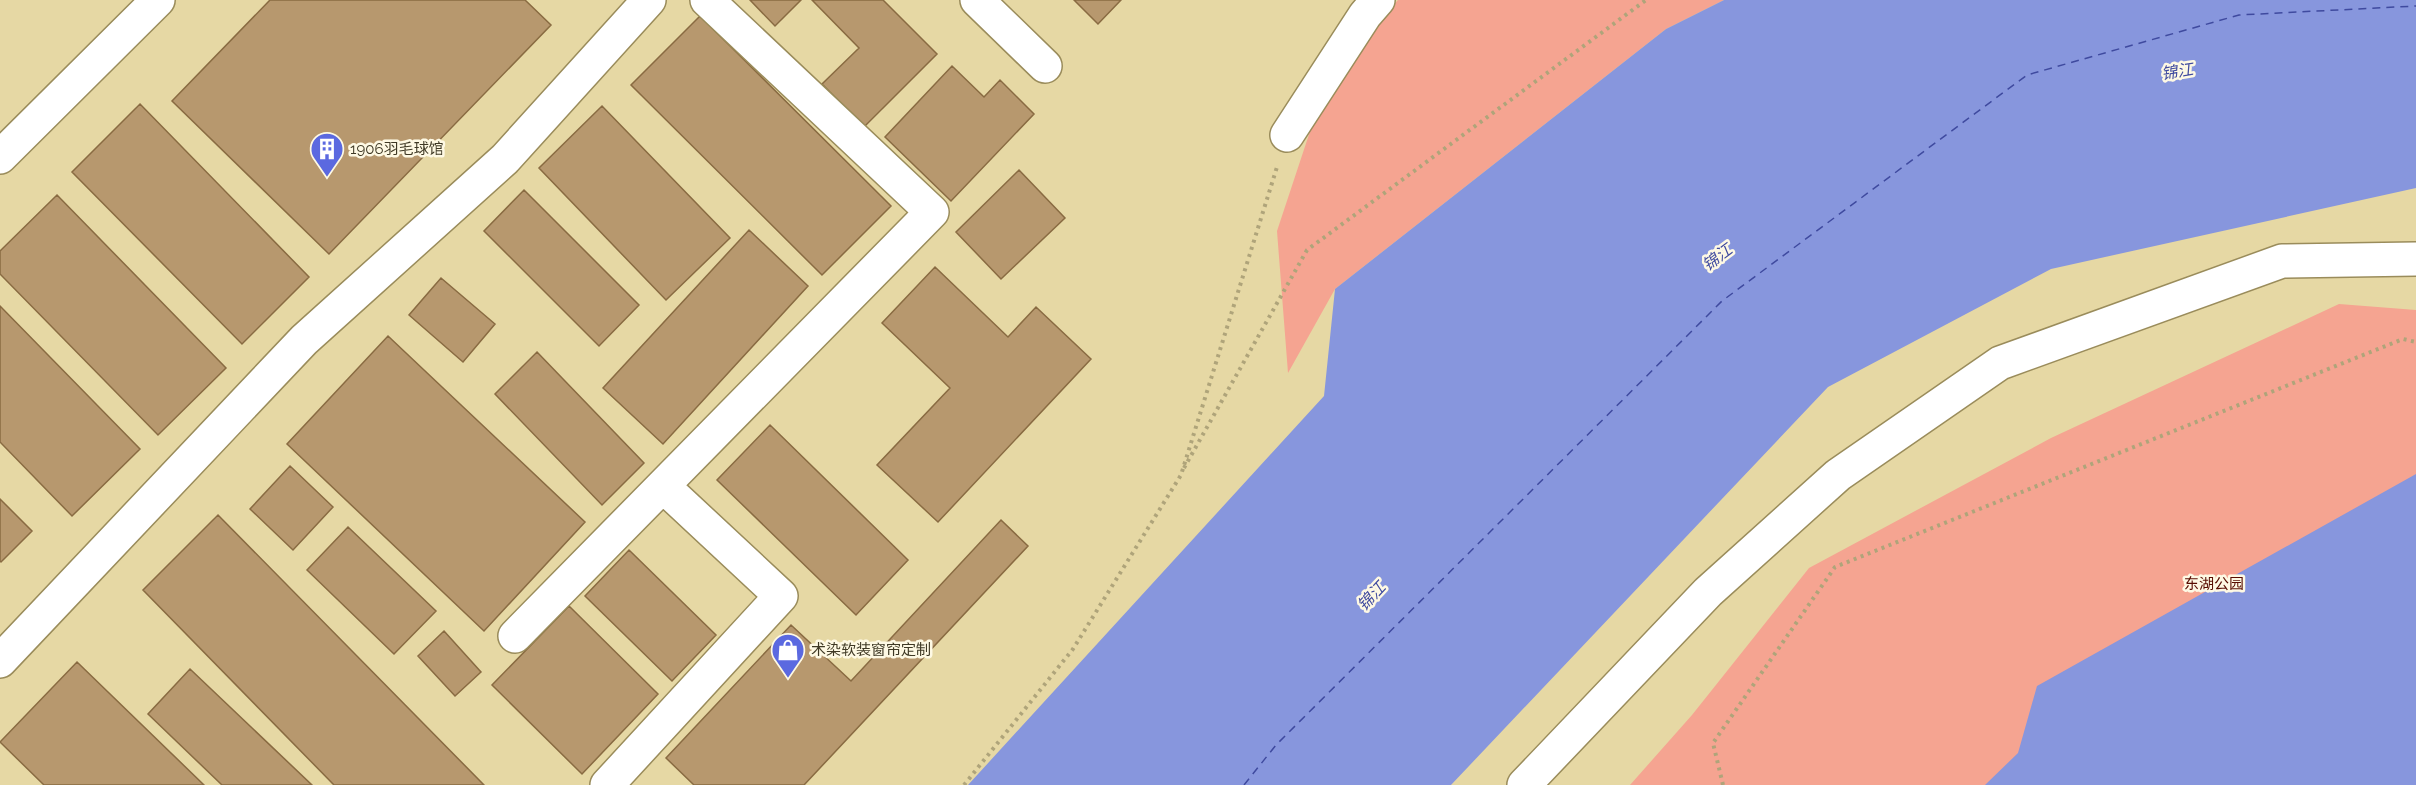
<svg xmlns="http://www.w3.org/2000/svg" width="2416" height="785" font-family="Raleway,'Noto Sans SC',sans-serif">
  <rect width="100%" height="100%" fill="#e6d8a4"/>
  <!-- green -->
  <path fill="#f5a491" d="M1398,0H1724L1666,29L1335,289L1288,373L1277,231L1329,74Z
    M2339,304L2416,310V785H1630L1692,715L1809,568L2051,438Z"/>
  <!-- water -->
  <path fill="#8796dd" d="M1724,0H2416V188L2051,269L1828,387L1451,785H968L1324,396L1335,289L1666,29Z
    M2416,474V785H1985L2018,753L2037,686Z"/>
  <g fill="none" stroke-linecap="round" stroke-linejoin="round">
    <!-- ferry -->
    <path stroke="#3f4a9f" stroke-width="1.5" stroke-dasharray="8 6" stroke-linecap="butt" d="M1244,785L1276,745L1722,301L2027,75L2239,15L2416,6"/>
  </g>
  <!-- building -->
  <path fill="#b7986e" stroke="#896b42" stroke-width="1.5" d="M270,0H525L551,25L329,254L172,101Z
    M750,0H801L775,26Z
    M812,0H883L937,54L864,127L822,84L859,48Z
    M1074,0H1121L1098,24Z
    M700,16L891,206L822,275L631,85Z
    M952,66L984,97L1000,80L1034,114L951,201L885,137Z
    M140,104L309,277L242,344L72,172Z
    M602,106L730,238L666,300L539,168Z
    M1019,170L1065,218L1001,279L956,232Z
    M524,190L639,305L599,346L484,231Z
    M57,195L226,368L158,435L0,274V251Z
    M749,230L808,286L663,444L603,388Z
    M935,267L1008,337L1036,307L1091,359L938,522L877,465L950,388L882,323Z
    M441,278L495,324L463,362L409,315Z
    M0,306L140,449L72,516L0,442Z
    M388,336L585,522L484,631L287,444Z
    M537,352L644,463L602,505L495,394Z
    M770,425L908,560L856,615L717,480Z
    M290,466L333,507L293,550L250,509Z
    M0,499L32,531L1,562L0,561Z
    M218,515L484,785H334L143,590Z
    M1001,520L1028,546L804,785H694L666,758L791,625L851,681Z
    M348,527L436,611L394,654L307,570Z
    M629,550L716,635L672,681L585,596Z
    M569,606L658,694L582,774L492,685Z
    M444,631L481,672L455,696L418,656Z
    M77,662L204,785H44L0,742Z
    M190,669L312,785H222L148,714Z"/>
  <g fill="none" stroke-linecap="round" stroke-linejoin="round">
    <!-- minor casing -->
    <g stroke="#9a8c5b" stroke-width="36">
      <path id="minor" d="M977,0L1045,66
        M1287,135L1365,15L1378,0
        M0,157L158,0
        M515,636L932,212L707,0
        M0,661L304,340L505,159L649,0
        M607,785L781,596L663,486
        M1524,785L1708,592L1838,475L2000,363L2282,261L2416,259"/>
    </g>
    <!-- path -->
    <path stroke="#afa47a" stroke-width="4" stroke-dasharray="3 4.5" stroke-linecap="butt" d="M1184,468L1307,250L1646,0
      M964,785L1073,649L1181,475L1277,167
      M1723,785L1713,743L1835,567L2403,339L2416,342"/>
    <!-- minor -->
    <use href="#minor" stroke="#fff" stroke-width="33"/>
  </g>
  <!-- icons -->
  <defs>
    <g id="building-pin" transform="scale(1.725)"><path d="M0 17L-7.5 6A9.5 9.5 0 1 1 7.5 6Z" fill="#5b69e0" stroke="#fef9e4"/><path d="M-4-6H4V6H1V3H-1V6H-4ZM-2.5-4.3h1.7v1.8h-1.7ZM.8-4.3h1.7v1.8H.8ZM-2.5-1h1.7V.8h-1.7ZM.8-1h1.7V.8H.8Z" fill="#fff"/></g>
    <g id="shop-pin" transform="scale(1.725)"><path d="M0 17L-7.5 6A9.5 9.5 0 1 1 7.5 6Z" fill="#5b69e0" stroke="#fef9e4"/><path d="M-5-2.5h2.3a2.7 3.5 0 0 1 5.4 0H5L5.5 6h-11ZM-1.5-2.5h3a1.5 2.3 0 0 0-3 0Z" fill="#fff"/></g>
  </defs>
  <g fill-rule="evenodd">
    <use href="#building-pin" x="327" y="149"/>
    <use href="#shop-pin" x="788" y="650"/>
  </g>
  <g text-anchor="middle" stroke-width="5" stroke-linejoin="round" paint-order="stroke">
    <!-- poi labels -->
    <g font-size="15" fill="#3e3824" stroke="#fef9e4" text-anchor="start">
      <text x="350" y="154">1906羽毛球馆</text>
      <text x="811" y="655">术染软装窗帘定制</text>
    </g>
    <!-- park labels -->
    <g font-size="15" fill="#570b00" stroke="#fef9e4">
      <text x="2214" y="589">东湖公园</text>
    </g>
    <!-- water labels -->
    <g font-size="16" font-style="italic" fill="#3f4a9f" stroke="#fef9e4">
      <text transform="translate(2177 71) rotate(-9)" y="6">锦江</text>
      <text transform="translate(1717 257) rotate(-37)" y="6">锦江</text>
      <text transform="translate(1371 596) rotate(-47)" y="6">锦江</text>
    </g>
  </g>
</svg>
